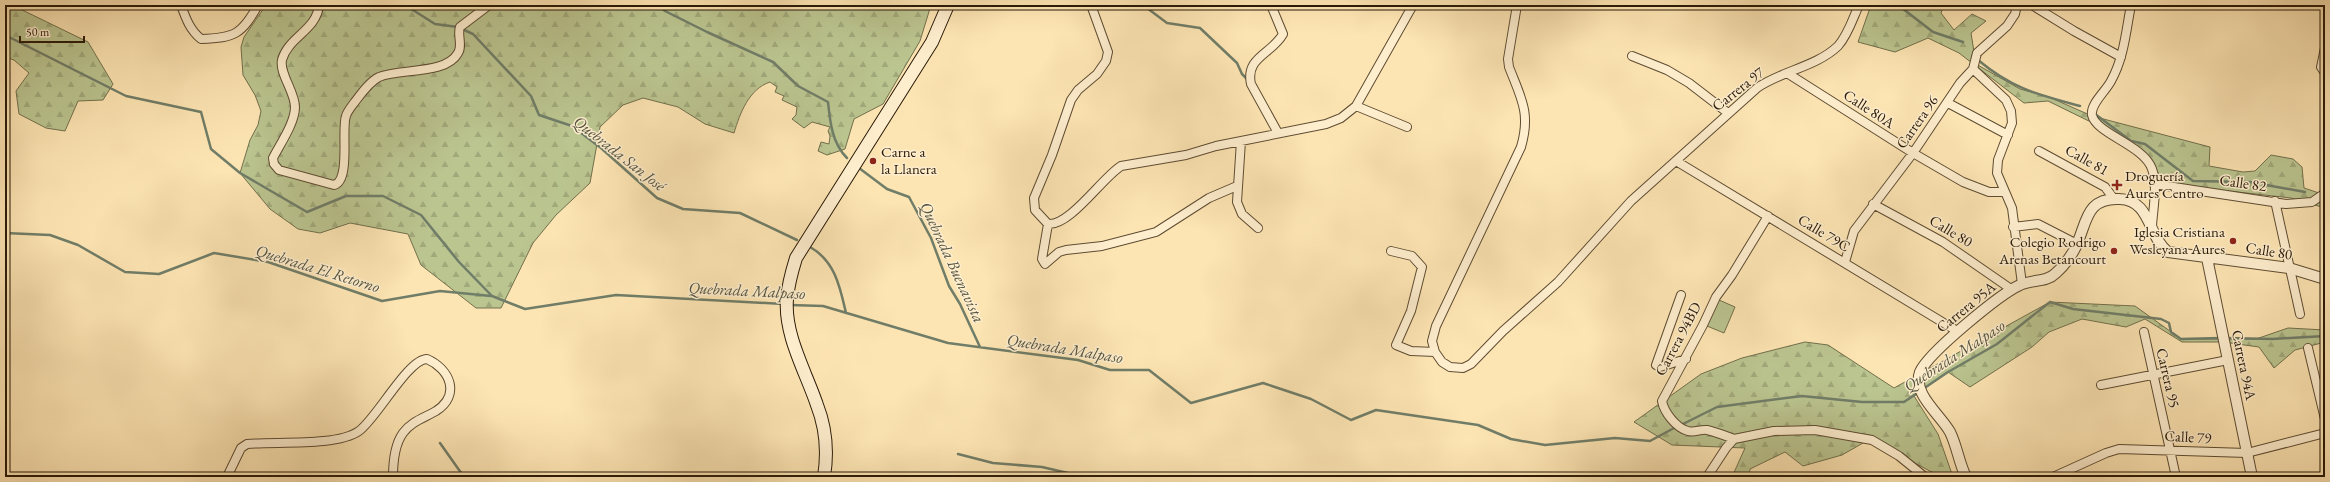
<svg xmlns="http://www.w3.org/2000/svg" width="2330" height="482" font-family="'EB Garamond',serif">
  <defs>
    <pattern id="forest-firs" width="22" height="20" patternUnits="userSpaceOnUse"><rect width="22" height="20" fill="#bbc590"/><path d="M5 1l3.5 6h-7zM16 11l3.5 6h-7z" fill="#a1a97b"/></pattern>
  </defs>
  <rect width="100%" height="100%" fill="#fde5b3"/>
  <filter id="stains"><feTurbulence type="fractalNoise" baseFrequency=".005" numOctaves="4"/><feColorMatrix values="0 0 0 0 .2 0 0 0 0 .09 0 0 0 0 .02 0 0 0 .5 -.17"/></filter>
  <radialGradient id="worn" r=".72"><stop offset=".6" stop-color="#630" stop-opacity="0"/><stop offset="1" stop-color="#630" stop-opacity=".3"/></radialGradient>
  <!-- forest -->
  <path fill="url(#forest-firs)" stroke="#726f4c" d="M5,5H12L88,42L113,84L103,100L78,101L65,131L46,128L19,114L16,91L29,73L14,60L5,57Z
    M266,5H931L920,41L883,104L854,119L845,149L827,155L818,151L821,142L829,144L830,136L828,131L830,127L812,122L804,128L792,119L796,115L797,107L782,100L784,96L775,92L777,87L770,82C749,89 740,113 734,133L705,124L678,107L643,98L623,105L600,127L590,183L556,215L533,243L501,308H476L421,265L408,234L350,223L320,233L298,229L270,209L240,173L250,140L258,125L261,111L255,95L243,75L241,47L244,37Z
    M1871,5H1944L1941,13L1954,30L1972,14L1986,21L1971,33L1976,64L2020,89L2049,97L2092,116L2210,147L2209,166L2243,172L2255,171L2271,155L2293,159L2302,167L2304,188L2325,195V208L2291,198L2166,184L2147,157L2097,125L2048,101L2024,103L1959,53L1928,38L1895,52L1858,42Z
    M2050,302L2135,306L2181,339H2256L2288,328L2325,330V342L2295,350L2274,368L2259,347L2223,342H2182L2145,319L2126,327L2082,319L2049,332L2032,347L1970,387L1948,372L1914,396L1938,434L1953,477H1941L1870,439L1842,455L1803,466L1785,452L1750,469L1749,477H1732L1745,448L1672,445L1634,422L1701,374L1742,358L1805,342L1828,345L1894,388Z"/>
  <!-- pitch -->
  <path fill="#bbc590" stroke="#726f4c" d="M1719,300L1735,307L1724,333L1707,326Z"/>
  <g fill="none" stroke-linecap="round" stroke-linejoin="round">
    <!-- stream -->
    <path stroke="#707d68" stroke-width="2.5" d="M405,5L435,24L458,27
      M658,5L665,11L707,32L773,62L798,86L828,102C830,122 832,143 847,158
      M1143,5L1167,23L1200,28L1237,63L1242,74L1247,79
      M1898,5L1933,32L1963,42
      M462,29L473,34L531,96L539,115L572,126L601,148L657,198L683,209L740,213L797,240
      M5,35L126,96L201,112L211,149L240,173L307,212L346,196H383L421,215L459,262L492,296L525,309L616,295L783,304
      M1978,60C2013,89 2036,94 2080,106
      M2095,114L2131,141L2145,144L2193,181L2250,182L2305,192
      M859,168L887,189L909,197L931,238L949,286L960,304L980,347
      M5,233L50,235L78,245L125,272L159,274L214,253L268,262L382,301L440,291L491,296
      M810,247C835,261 840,287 846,313
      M790,305L823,306L948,343L1078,360L1110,370H1149L1191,403L1263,383L1311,399L1351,420L1376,410L1478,425L1511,439L1545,445L1615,438L1650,441L1676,427
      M2226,338L2272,339L2325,336
      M1923,389L1948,372L1997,344L2050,302L2073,309L2161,319L2169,323L2171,332L2181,339L2221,338
      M1681,425L1717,407L1802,396L1862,402H1904L1919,392
      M440,443L464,477
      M958,454L993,463L1042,467L1085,477"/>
    <!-- minor casing -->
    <g stroke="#5e4c32" stroke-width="10">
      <path id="minor" d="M181,5C186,19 190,30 201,39C235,38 242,34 258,5
        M319,5C317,30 288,37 282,60C279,73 295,92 295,107C295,123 280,144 273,158L274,164L279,170L334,185C351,181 341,128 346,116C347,112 351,107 354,103C361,94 369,82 379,77C400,68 446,75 458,53C463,46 457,35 460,27L489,5
        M1091,5L1108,52L1106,61L1097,74L1078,90L1071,100L1052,155L1034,198L1035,210L1048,224C1070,226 1102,178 1121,166L1186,155L1216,146L1326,124L1341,118L1356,106L1413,5
        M1271,5L1283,34C1272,54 1245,57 1251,84L1278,133
        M1517,5L1508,59L1509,67C1521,98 1531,113 1521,147L1436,326L1432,341L1435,352L1442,362L1450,367L1463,368L1471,364L1503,331L1558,282L1631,201L1757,88C1781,71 1816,67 1838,46C1848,35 1853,18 1859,5
        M2032,5L2074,31L2121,57
        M2131,5C2126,31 2124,58 2111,81C2106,91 2090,104 2092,115C2096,134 2144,145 2152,169C2158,185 2153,209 2152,226
        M2325,48L2321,67L2325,73
        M1632,56L1667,70L1689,83L1728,113
        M1973,69L2006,100L2011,111L2012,123L1998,160L1997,173L2012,208L2022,284
        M1787,73L1913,153L1963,182L1989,192H2004
        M1948,103L2008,135
        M1356,106L1407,127
        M1241,141L1237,202L1242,214L1258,228
        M2039,151L2105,187L2114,199
        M1676,161L1957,331
        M2154,184L2286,204L2312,202L2325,193
        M2275,201L2300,314
        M1873,204L1943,242L2011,289
        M1048,224L1042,259L1045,264L1059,252L1066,250L1102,246L1156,232L1209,198L1237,186
        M2013,227L2038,224L2077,244
        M1391,251L1412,256L1422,267L1411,311L1396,345L1411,351L1435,352
        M1845,262L1854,231L1913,153L1960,83L1973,69L1977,53L2007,26L2015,14L2017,5
        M1681,295L1656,365L1660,367L1686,359
        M2144,332L2176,477
        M2308,348L2325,419
        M2101,385L2228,360
        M1734,439C1726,436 1716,432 1707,430C1701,429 1694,433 1688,431C1676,428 1664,412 1662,401L1703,325L1716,297L1732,275L1768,216
        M227,477L241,448L247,444C275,441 336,447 359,431C377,418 408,359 427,359C450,369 461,395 436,411C424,418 412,421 403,433C395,444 393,463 393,477
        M1707,477L1726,448L1734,439L1774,431L1815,430L1872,440L1899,456L1925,477
        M2053,477L2106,453L2119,449L2247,453L2325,433"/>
    </g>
    <!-- tertiary casing -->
    <g stroke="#5e4c32" stroke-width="12">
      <path id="tertiary" d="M2207,258L2252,477
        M1966,477C1959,463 1957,446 1950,432C1940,414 1912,394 1920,372C1928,353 2000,294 2020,285C2032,279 2046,283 2056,273C2064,266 2073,254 2077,244C2087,222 2086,197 2120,199C2151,200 2148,237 2168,252L2289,268L2325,279"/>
    </g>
    <!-- secondary casing -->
    <g stroke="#291907" stroke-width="14">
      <path id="secondary" d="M824,477C828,452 826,428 817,405C806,372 784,335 787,299C788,285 792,271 796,258L932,42L948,5"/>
    </g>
    <!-- minor -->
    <use href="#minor" stroke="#feeece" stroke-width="8"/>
    <!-- tertiary -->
    <use href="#tertiary" stroke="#feeece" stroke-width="10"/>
    <!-- secondary -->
    <use href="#secondary" stroke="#feeece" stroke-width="12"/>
  </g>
  <!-- markers -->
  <g fill="#8f2418" stroke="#feeece" stroke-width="1.5">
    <circle cx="873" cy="161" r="4"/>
    <path d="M2115 179h4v4h4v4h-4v4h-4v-4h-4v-4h4z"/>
    <circle cx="2233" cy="241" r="4"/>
    <circle cx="2114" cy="251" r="4"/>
  </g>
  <g text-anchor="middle" stroke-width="3" stroke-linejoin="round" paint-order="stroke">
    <!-- street labels -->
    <g font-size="15" fill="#291907" stroke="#feeece">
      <text transform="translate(1738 89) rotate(-38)" y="5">Carrera 97</text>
      <text transform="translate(1869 109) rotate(33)" y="5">Calle 80A</text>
      <text transform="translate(1917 122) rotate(-55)" y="5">Carrera 96</text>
      <text transform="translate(2087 160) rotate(29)" y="5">Calle 81</text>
      <text transform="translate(2243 183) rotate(8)" y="5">Calle 82</text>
      <text transform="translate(1951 231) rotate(31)" y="5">Calle 80</text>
      <text transform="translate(1824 233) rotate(31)" y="5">Calle 79C</text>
      <text transform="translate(2269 251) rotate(9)" y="5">Calle 80</text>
      <text transform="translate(1966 307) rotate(-39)" y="5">Carrera 95A</text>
      <text transform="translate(1678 339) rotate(-62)" y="5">Carrera 94BD</text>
      <text transform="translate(2244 365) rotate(78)" y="5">Carrera 94A</text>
      <text transform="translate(2168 378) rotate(77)" y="5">Carrera 95</text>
      <text transform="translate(2188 437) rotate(3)" y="5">Calle 79</text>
    </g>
    <!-- poi labels -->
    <g font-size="15" fill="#291907" stroke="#feeece" text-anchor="start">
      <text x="881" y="157">Carne a<tspan x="881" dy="17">la Llanera</tspan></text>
      <text x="2125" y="181">Droguería<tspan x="2125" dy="17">Aures Centro</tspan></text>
      <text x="2225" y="237" text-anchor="end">Iglesia Cristiana<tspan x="2225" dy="17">Wesleyana Aures</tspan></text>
      <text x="2106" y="247" text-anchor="end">Colegio Rodrigo<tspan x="2106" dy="17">Arenas Betancourt</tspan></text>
    </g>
    <!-- water labels -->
    <g font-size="16" font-style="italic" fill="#535340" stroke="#feeece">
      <text transform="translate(620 153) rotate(38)" y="6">Quebrada San José</text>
      <text transform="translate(953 262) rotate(65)" y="6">Quebrada Buenavista</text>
      <text transform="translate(318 268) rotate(17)" y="6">Quebrada El Retorno</text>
      <text transform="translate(747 290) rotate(3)" y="6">Quebrada Malpaso</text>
      <text transform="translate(1065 348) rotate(9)" y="6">Quebrada Malpaso</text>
      <text transform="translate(1954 355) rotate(-33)" y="6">Quebrada Malpaso</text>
    </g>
  </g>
  <!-- margin -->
  <rect width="2330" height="482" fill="none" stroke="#fde5b3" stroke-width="20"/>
  <rect x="6" y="6" width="2318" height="470" fill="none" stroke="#291907" stroke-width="2"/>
  <rect x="10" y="10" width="2310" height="462" fill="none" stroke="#291907"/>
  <!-- scale -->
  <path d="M20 36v6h64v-6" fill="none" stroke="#291907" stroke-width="2"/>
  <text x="26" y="36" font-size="12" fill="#291907" stroke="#feeece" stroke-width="3" paint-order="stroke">50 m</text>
  <rect width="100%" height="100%" filter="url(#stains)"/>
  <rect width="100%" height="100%" fill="url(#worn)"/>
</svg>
